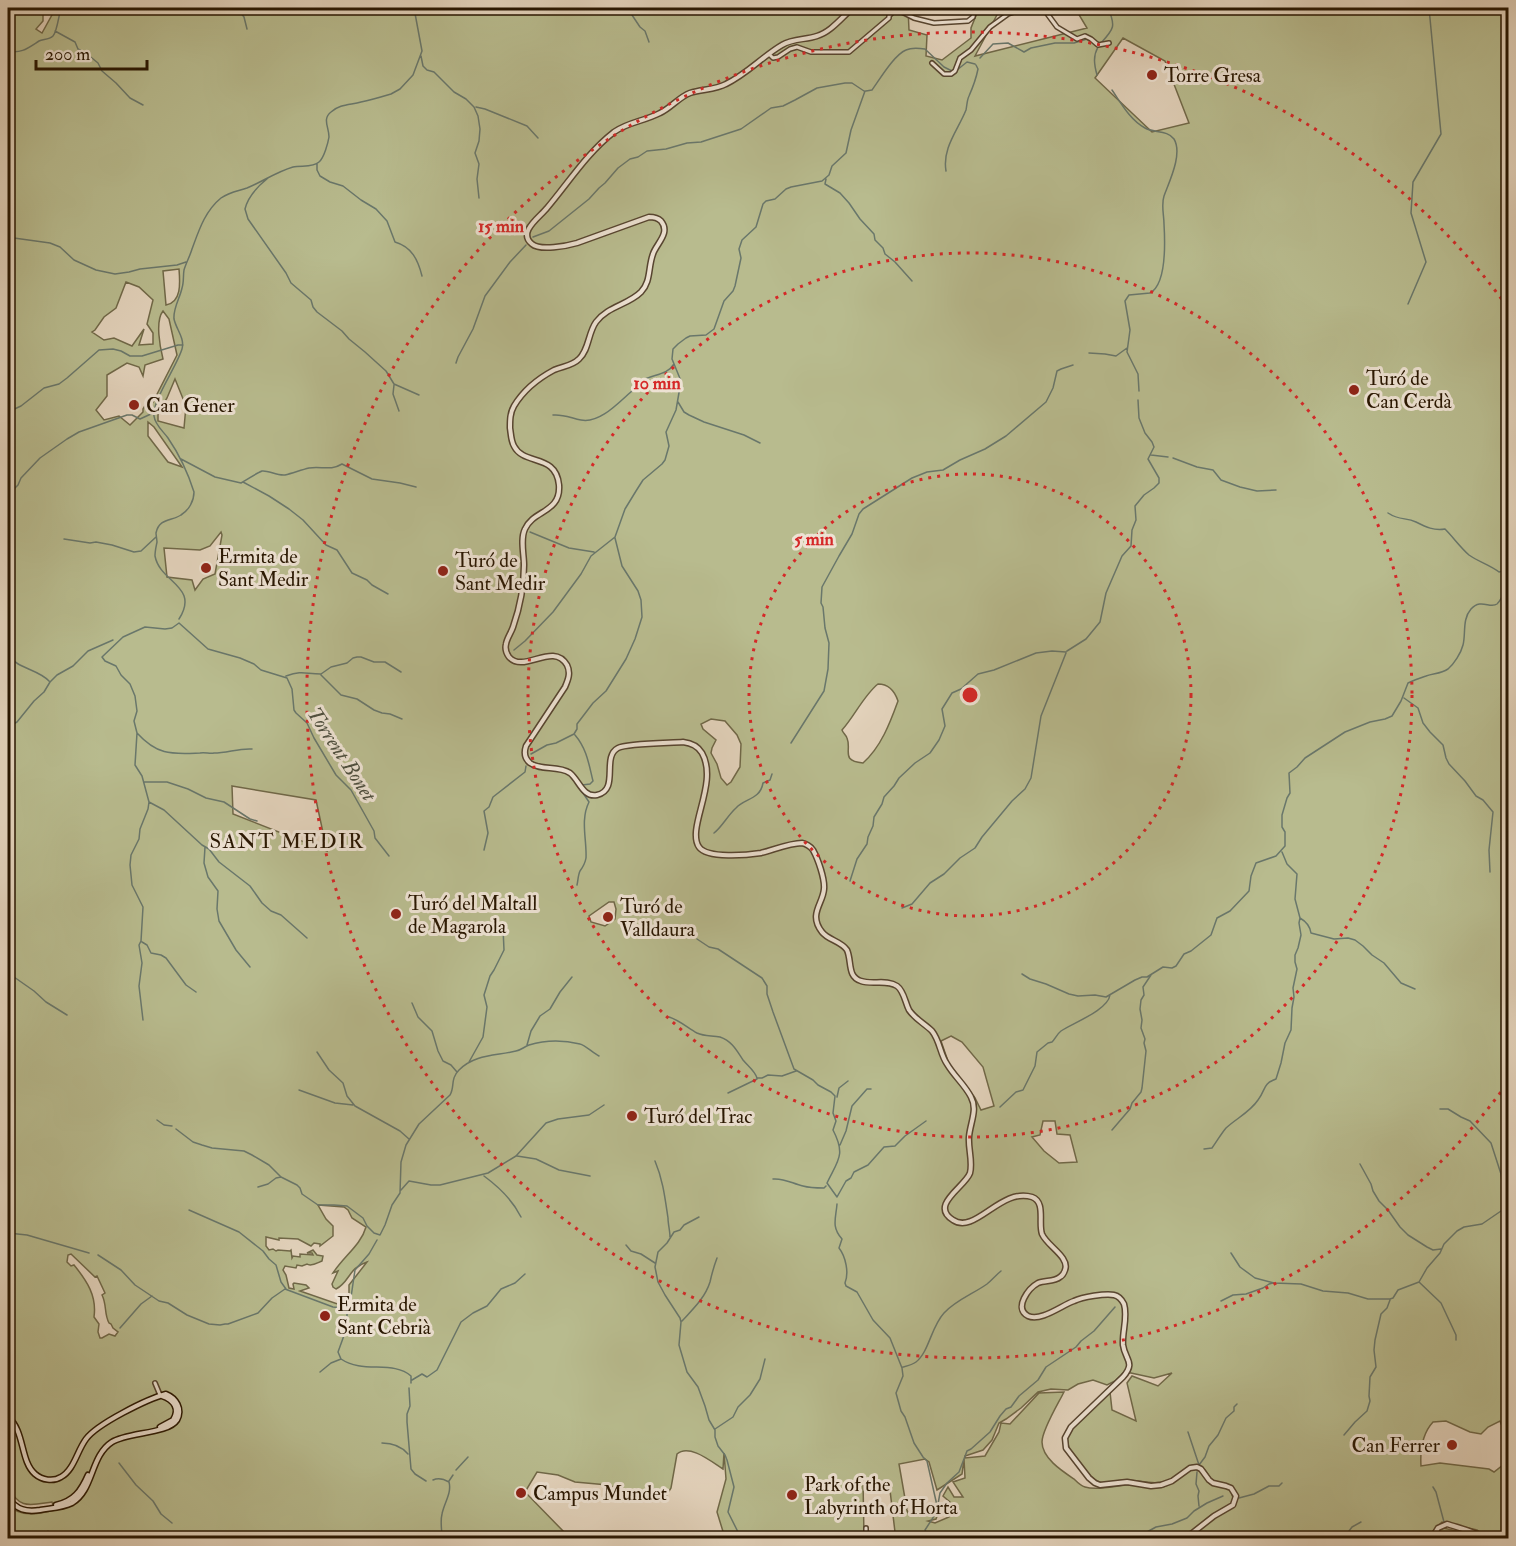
<svg xmlns="http://www.w3.org/2000/svg" width="1516" height="1546" font-family="'IM FELL Double Pica',serif">
  <rect width="100%" height="100%" fill="#e3d3bc"/>
  <filter id="stains"><feTurbulence type="fractalNoise" baseFrequency=".00333" numOctaves="4"/><feColorMatrix values="0 0 0 0 .2 0 0 0 0 .09 0 0 0 0 .02 0 0 0 .5 -.17"/></filter>
  <radialGradient id="worn" r=".72"><stop offset=".6" stop-color="#630" stop-opacity="0"/><stop offset="1" stop-color="#630" stop-opacity=".3"/></radialGradient>
  <!-- green -->
  <path fill="#b8bb8e" stroke="#706848" stroke-width="1.5" fill-rule="evenodd" d="M8,8H43V21L36,29L42,33L53,13V8H908L909,30L927,35L926,56L942,60L971,38V28L979,8H1009L998,13L975,56L1087,28L1075,8H1508V1441L1500,1421L1488,1427L1481,1434L1470,1432L1446,1421L1433,1422C1422,1434 1420,1450 1421,1466L1440,1463L1489,1469L1494,1472L1508,1461V1538H1488L1477,1530L1442,1522L1432,1532L1430,1538H1190L1217,1515L1235,1506L1238,1497C1233,1481 1226,1485 1213,1481C1208,1476 1205,1466 1198,1465C1187,1463 1179,1476 1170,1480C1154,1486 1140,1480 1124,1480C1115,1480 1105,1486 1097,1481C1088,1477 1081,1464 1075,1457C1070,1451 1066,1444 1068,1436C1071,1425 1101,1401 1110,1392L1112,1410L1136,1421L1127,1383L1132,1376L1158,1386L1172,1373L1154,1378L1131,1373H1123L1115,1381L1107,1385L1093,1380L1078,1384L1068,1390L1051,1389L1038,1392L1021,1408L1006,1419L999,1423L992,1440L983,1450L965,1456V1458L985,1456L999,1432L1001,1423L1010,1424L1039,1393L1064,1392C1058,1404 1042,1430 1042,1442C1042,1458 1062,1471 1074,1479C1077,1482 1081,1486 1085,1487C1097,1491 1114,1486 1126,1485C1139,1484 1150,1489 1163,1487C1175,1484 1189,1469 1194,1469C1202,1468 1206,1480 1210,1484L1226,1487L1231,1491L1233,1498L1231,1504L1211,1515L1183,1538H898L897,1532H895L889,1482L866,1481L863,1480L864,1538H725L717,1512L726,1479L724,1453L723,1469C712,1462 689,1443 677,1454L671,1488L663,1501H656L632,1498L616,1488L608,1485L575,1482L558,1475L537,1472L525,1492L565,1533L563,1538H412V1536L400,1535L399,1538H8V1505C21,1518 38,1514 55,1510L52,1502C30,1505 19,1510 8,1486ZM1123,38L1165,61L1189,123L1152,132L1095,78ZM179,269C180,282 182,302 166,305L163,271ZM126,282L139,287L153,300L147,324L153,333V344L139,345L144,329L132,346L114,338L104,340L92,332L95,330L104,317L116,308ZM163,311L169,319L177,355L153,402L149,399L143,409V412L130,425L119,416L104,420L96,410L107,396V375L127,363L139,367L143,376L145,365L163,359C160,347 155,321 163,311ZM175,379L186,406L184,428L158,421V413L167,398ZM148,422L154,427L182,467L168,462L148,436ZM221,532L222,535L215,574L203,579L195,590L192,580L167,577L164,548L200,550L210,546ZM878,684C889,684 895,692 898,701C890,723 881,747 863,763C840,761 852,750 847,738C846,735 843,733 842,730C854,717 864,695 878,684ZM711,719L725,721L737,735L741,744L740,767L731,782L727,785L721,778L717,764L711,753L712,748L716,740L703,729L701,724ZM232,786L316,800L327,851L233,814ZM609,902H614L616,909L615,919L605,926L591,922L589,916ZM951,1036L962,1042L983,1067L994,1106L981,1110L975,1098L949,1064L941,1041ZM1043,1121H1055L1057,1134L1070,1135L1077,1162L1059,1163L1044,1151L1032,1137L1040,1135ZM318,1205L344,1207L348,1210L352,1218L366,1227C361,1245 344,1256 333,1273L338,1271L332,1284L333,1287L336,1289C350,1282 348,1268 367,1262L349,1285V1308L300,1291L309,1288L306,1285L294,1283L293,1284L294,1289L289,1288L286,1275L283,1270L285,1266L296,1268L297,1265L302,1266L307,1264C311,1267 317,1263 322,1261L323,1256L317,1255L313,1250L307,1253H312L313,1255L300,1254V1257L293,1256L292,1258L291,1250L290,1251L278,1250L276,1251L273,1249L269,1250L266,1246V1237L279,1240V1238L298,1239L311,1246L314,1243L320,1244V1246L333,1236V1226L326,1219ZM71,1254L95,1277L97,1276L105,1293L102,1295C107,1305 104,1314 109,1323L111,1324L113,1328L118,1332L115,1336L109,1334L102,1338H100L98,1332L99,1324L94,1317C97,1296 87,1281 74,1265L71,1266L67,1262L68,1255ZM925,1459L929,1462L937,1490L962,1474L964,1459L965,1478L953,1482L963,1497H954L948,1487L943,1496L950,1502L949,1517L935,1523L928,1521L936,1519L939,1511L934,1509L908,1513L907,1510L899,1464Z
    M1443,1528L1475,1535L1479,1538H1434L1436,1533Z"/>
  <g fill="none" stroke-linecap="round" stroke-linejoin="round">
    <!-- stream -->
    <path stroke="#69776b" stroke-width="1.5" d="M237,8L244,17L247,29
      M613,8C618,11 626,10 632,8
      M628,9L640,27L645,31L649,42
      M55,31L75,42L78,49L87,54L98,63L102,71L116,83L130,98L143,105
      M1101,43C1114,29 1116,26 1108,8
      M8,51C21,54 28,48 39,41C43,39 49,40 53,36C57,32 59,14 61,8
      M421,56L423,66L427,70L434,72L454,92L466,99L474,107L478,116L480,129L479,141L475,153L479,164L477,179L479,198
      M980,58L993,44L1008,43L1024,52L1031,48L1055,43H1074L1087,39L1097,46
      M957,70L967,62L975,64
      M1097,75C1094,64 1093,56 1098,47
      M1112,90C1121,103 1130,120 1145,128C1153,133 1168,130 1174,139C1183,154 1169,182 1164,196C1161,205 1164,215 1164,224C1165,241 1167,284 1150,293L1129,295L1125,301L1130,330L1127,352L1138,374L1139,391
      M866,91L872,90C880,79 894,55 906,50C912,47 919,48 925,49L944,67L952,71
      M476,107L485,109L527,126L538,138
      M317,164V170L320,176L330,182L343,186L361,200L376,209L387,221L395,242C412,247 418,260 422,276
      M946,171C942,148 958,130 966,110C967,105 967,100 969,96C973,87 976,79 978,69L976,65
      M268,178C258,186 248,196 245,209L248,219L286,273L291,283L311,300L313,307L317,312L342,331L349,339L365,352L386,371L394,384L419,395
      M826,179L825,184L840,193L849,203L860,219L874,234L875,240L883,248L885,254L895,262L912,281
      M533,237L549,231L589,199L599,188L605,183L618,168L630,159L638,157L647,151L666,149L687,143L701,142L741,129L771,108L783,106L795,100L817,88L845,83H852L864,91
      M14,238L50,243L60,247L74,260L96,270L115,274L129,272L140,269L177,265L186,262
      M1408,304L1426,262L1411,213L1413,182L1441,134L1429,8
      M1089,353L1105,354L1116,356L1127,348
      M456,363L458,357L473,329L485,296L510,262L526,245
      M394,385L393,394L399,411
      M678,402L684,412L689,415L704,422L744,435L760,443
      M8,412L21,406L44,388L59,384L67,378L99,350L113,349L121,351L130,356H142L178,345H183
      M553,415C563,414 571,418 581,420C600,424 620,401 633,390C643,372 665,379 674,364
      M1151,455L1168,457
      M1173,458L1197,467L1213,470L1221,480L1240,487L1257,491L1276,490
      M181,459L215,477L241,483C246,480 257,473 262,471C268,470 277,476 285,475C293,473 301,470 309,468C321,466 331,471 342,464L372,479L400,483L416,487
      M243,482L269,496L289,509L303,520L326,545L337,550L352,573L367,580L372,585L388,594
      M10,493L18,485L21,478L40,458L67,439L79,432L127,415H132L140,419L153,413
      M1388,513C1400,521 1406,517 1416,522C1426,527 1434,531 1445,529C1453,537 1460,547 1469,555C1479,562 1490,565 1499,572L1507,570L1508,571
      M530,532L569,548L594,552
      M64,539L90,543L96,542L112,545L134,552L141,551L156,537
      M179,619C200,586 160,583 155,556C155,551 156,547 157,542C157,541 156,534 156,533C159,518 172,521 181,515C189,510 194,501 194,492C188,473 179,454 168,438C163,431 155,425 154,416C152,401 177,366 182,349C185,338 176,329 174,319C173,308 180,298 182,288C184,282 183,276 184,270C186,263 190,256 192,249C199,230 205,211 221,198C229,192 238,191 247,188C262,182 276,172 293,167C301,165 313,168 319,162C324,158 328,143 329,137C329,127 322,119 331,112C340,104 350,105 361,102C371,100 381,97 391,94L400,89L413,75L422,51L414,8
      M514,650L525,641L553,612L581,574L591,556L615,537L625,509L636,491L643,480L662,464L665,460L669,446L666,432L676,410L681,381L672,359L673,349L678,344L686,338L690,336L706,335L714,329L724,301L733,291L735,286L741,258L739,249L742,240L756,227L763,204L766,201L775,199L786,189L791,187L822,181L829,175L832,166L846,153L851,130L865,91
      M1067,651L1086,639L1100,622L1106,593L1122,556L1131,546L1132,530L1136,520L1135,506L1144,495L1154,488L1159,483V478L1148,459L1154,447L1152,442L1145,433L1139,418L1138,400
      M8,655C18,669 38,669 49,681
      M321,675L341,695L357,699L374,710L382,713L390,714L402,719
      M286,676C303,670 305,674 321,674L331,667L347,663L353,658L357,657H361L374,662H385L401,672
      M1404,698L1418,708L1423,723L1430,732L1443,745L1446,758L1449,764L1465,781L1476,796L1483,800L1493,812L1489,850L1490,872
      M8,727L17,722L34,701L44,692L50,682L57,675L73,666L88,651L113,640
      M137,733C158,756 172,754 200,753C205,752 210,754 214,753C227,753 239,748 252,749
      M575,735C587,749 589,765 593,781L590,784L582,785
      M791,743L824,691L828,669L829,643L825,628L823,607L821,603L822,587L839,556L852,534L859,514L863,509L912,478L927,472L943,470L960,460L985,449L1006,436L1046,402L1053,388L1057,371L1061,369L1073,365
      M531,754L547,745L556,743L574,734L577,729V724L593,703L606,691L626,659L635,639L642,617L641,600L638,591L622,566L615,538
      M144,782H167L188,789L206,798L224,802L250,819L257,821
      M149,802L164,810L202,845L209,849L219,862L250,886L262,903L271,911L281,915L307,938
      M714,833C722,827 728,815 736,808C745,798 760,800 763,783L770,780L772,774
      M205,847L204,863L208,877L218,891L217,909L219,921L236,950L250,967
      M484,850L488,833L484,811L489,807L493,797L525,772L526,766
      M850,881L857,859L867,844L868,837L873,826L874,817L882,804L884,797L894,786L899,778L915,763L930,753L939,740L945,726L942,709L952,693L961,689L978,674L994,670L1036,653L1052,651L1066,652
      M577,885C578,881 578,875 580,871C583,867 585,864 586,858C587,840 580,820 589,802L579,787
      M902,908L912,904L930,883L944,874L960,858L975,848L982,837L1012,801L1025,789L1031,778L1041,716L1066,653
      M1300,918C1307,922 1310,926 1311,933L1334,939L1348,938L1355,940L1363,946L1372,955L1384,963L1401,983L1415,989
      M697,939L709,947L718,949L762,978L767,986V994L773,1012L794,1069L813,1080L818,1085L831,1092L835,1096L833,1113L836,1121L833,1130C846,1155 838,1160 827,1183L837,1197L846,1181L851,1178L854,1172L868,1165L884,1147L895,1146L905,1136L926,1121
      M142,942L147,945L151,953L161,955L166,958L186,985L196,992
      M8,968L14,977L34,991L46,1002L67,1015
      M1022,974L1030,979L1046,984L1069,994L1078,996L1095,995L1106,997L1135,980L1142,977H1147L1163,967L1172,968L1176,966L1184,954L1191,951L1211,935L1217,918L1230,911L1249,891L1251,876L1256,863L1276,856L1285,846V832L1282,827V815L1287,798L1290,793L1289,773L1297,767L1305,758L1345,732L1370,722L1385,719L1392,716L1401,701L1408,683C1414,680 1420,678 1426,676C1434,673 1440,674 1448,669C1454,664 1461,653 1463,645C1466,634 1462,619 1471,609C1481,598 1490,609 1497,604C1501,601 1502,594 1508,589
      M412,1003L418,1017L432,1031L438,1051L443,1061L451,1065L457,1072
      M669,1017C679,1020 688,1028 697,1033C705,1037 713,1035 720,1037C732,1041 737,1051 743,1060C748,1066 755,1071 757,1078H762L768,1075L782,1076L796,1071
      M143,1020L139,986L142,963L139,945L141,941L143,907L132,885L130,865L131,855L139,839L140,829L148,809L149,802L142,776L135,765L137,733L134,721L137,711L135,696L130,684L121,675L116,666L105,661L102,657L123,637L145,627L165,629L172,628L179,623L208,649L240,658L254,664L261,670L287,678L292,689L294,710L296,713L307,723L314,738L336,775L351,790L374,831L375,838L389,856
      M527,1045L531,1031L540,1016L550,1009L560,992L572,977
      M317,1052L329,1070L343,1083L347,1096L355,1106L400,1131L409,1139
      M469,1062L483,1037L487,1007L484,995L490,976L494,970L504,950L503,928
      M299,1090L335,1103L353,1105
      M728,1093L757,1079
      M837,1097L839,1088L848,1081
      M1000,1107L1016,1092L1023,1090L1035,1066L1037,1052L1048,1043L1052,1042C1055,1039 1057,1034 1061,1031C1073,1023 1108,1010 1110,995
      M1440,1109H1448L1461,1117L1470,1121L1491,1143L1501,1174L1504,1199L1508,1208
      M157,1120L164,1125L172,1126
      M176,1129L193,1142L202,1145L212,1148L244,1151L252,1155L269,1165L281,1177L297,1185L300,1188L302,1194L318,1205H334L347,1206L363,1218L367,1226L374,1233L380,1235L385,1225L392,1205L400,1193L401,1162L406,1145L419,1124L450,1095C455,1087 450,1079 459,1070C475,1054 496,1056 516,1051C521,1050 524,1047 529,1045C545,1040 564,1040 580,1044C585,1045 593,1053 599,1056
      M1112,1130L1130,1109L1132,1103L1141,1092L1142,1088L1146,1051L1144,1043L1145,1039L1141,1028L1142,1020L1140,1009L1141,1000L1144,995L1143,987L1151,975
      M840,1145L846,1131L852,1106L867,1089H871
      M1204,1149L1212,1148C1217,1141 1221,1134 1226,1128C1237,1118 1250,1112 1258,1100C1266,1090 1262,1084 1276,1079L1281,1063L1285,1043L1291,1030L1292,1008L1294,997L1293,988L1297,969L1295,962V955L1298,948L1301,935L1299,923L1300,918L1295,899L1297,874L1287,864L1282,852
      M517,1156L536,1159L559,1170L590,1176
      M655,1161C663,1180 665,1198 668,1218C668,1224 670,1231 670,1237
      M1360,1164L1371,1184L1373,1191L1379,1201L1388,1210L1400,1227L1408,1235L1427,1247L1433,1250L1441,1249
      M484,1176C499,1187 512,1199 521,1217
      M773,1179C785,1178 793,1184 803,1186C810,1188 817,1188 824,1188L826,1186
      M258,1187L268,1184L276,1178L281,1177
      M401,1190L409,1181L431,1185H440L488,1173L516,1156L546,1123L558,1119L589,1115L604,1105
      M837,1204C836,1218 831,1227 842,1239L839,1248C846,1257 849,1273 845,1283L846,1286L857,1292L873,1320L890,1338L902,1368L903,1376L896,1393L901,1411L905,1417L914,1443L923,1457L927,1461L938,1510L925,1530L929,1538
      M189,1210L239,1232L263,1251L269,1259L276,1265L281,1282L286,1289
      M699,1217L684,1225L680,1230L674,1232L667,1243L658,1252L655,1267L658,1282L665,1295L680,1318L681,1322L679,1345L687,1372L698,1387L705,1406L709,1420L715,1430V1437L718,1446L725,1455L727,1460L734,1487L728,1512L741,1538
      M8,1233L27,1235L89,1253
      M626,1245L631,1251L641,1254L655,1263
      M1231,1253L1240,1267L1255,1278L1274,1283L1301,1284L1323,1291L1348,1293L1368,1299H1390L1393,1298L1398,1290L1419,1282L1427,1268L1440,1253L1444,1244L1457,1231L1464,1227L1482,1224L1501,1211L1508,1209
      M98,1255L121,1270L135,1285L159,1301L168,1303L187,1315L209,1324L220,1325L225,1324H228L258,1313L272,1298L285,1289L333,1307L342,1308L347,1311
      M1419,1282L1441,1303L1456,1335V1340
      M1221,1301L1233,1295L1246,1294L1263,1288L1269,1284L1273,1283
      M682,1321C693,1309 705,1298 710,1282C712,1273 714,1266 717,1258
      M347,1322V1311L350,1304L355,1270L369,1254L377,1240
      M120,1328L141,1304L152,1296
      M346,1330L338,1352L341,1359C363,1374 393,1360 411,1376V1383
      M903,1367C907,1366 912,1365 916,1362C929,1352 931,1327 944,1313C956,1300 973,1294 987,1284C992,1280 996,1275 1001,1271
      M320,1372L331,1363L341,1359
      M412,1380L422,1374L427,1377L437,1370L461,1322L473,1313L487,1306L501,1289L515,1283L525,1274
      M409,1388L410,1406L407,1414V1422L411,1469L415,1474L426,1481
      M715,1429L733,1417L738,1407L750,1395L760,1379L765,1359
      M1188,1432L1199,1465L1205,1457L1209,1446L1218,1435L1226,1418L1234,1411V1407L1237,1404
      M1344,1435L1355,1422L1367,1411L1370,1401L1369,1396L1370,1377L1376,1367L1374,1350L1375,1340L1381,1314L1387,1308L1390,1300
      M382,1443C392,1443 402,1447 408,1454
      M119,1463L136,1485L153,1501L161,1514L172,1523
      M456,1470L468,1457
      M1197,1472L1196,1484L1199,1491L1198,1496L1199,1506
      M433,1480C439,1477 444,1479 449,1482C452,1493 444,1503 442,1514C440,1522 442,1530 442,1538
      M449,1481L453,1475
      M1433,1487L1436,1492L1444,1522
      M1239,1498L1254,1494L1269,1486H1279L1282,1483
      M938,1504L940,1493L947,1483L959,1472L967,1451L971,1449L990,1432L1000,1416L1006,1409L1011,1407L1019,1396L1038,1380L1046,1367L1076,1347L1081,1341L1094,1331L1115,1307
      M48,1531L50,1538
      M1445,1533V1538
      M188,1534L194,1538
      M1136,1538L1156,1527L1172,1524L1187,1518L1194,1511L1207,1503L1223,1496
      M1341,1538L1346,1535L1352,1527L1361,1522"/>
    <!-- minor casing -->
    <g stroke="#574530" stroke-width="6">
      <path id="minor" d="M1043,8L1057,27L1077,39L1085,36L1091,39L1098,45L1109,43
        M769,54L773,58L778,57L790,49L797,47L811,52H849L889,18V16L896,9L914,18L934,23L968,21L973,17L975,8
        M932,63L944,74H951L955,71L960,58L971,50L990,27L1008,14L1025,8
        M155,1383L160,1395
        M866,1538V1528"/>
    </g>
    <!-- tertiary casing -->
    <g stroke="#574530" stroke-width="7">
      <path id="tertiary" d="M853,8C842,17 831,32 817,36C806,40 793,38 782,45C763,56 747,74 726,84C715,90 702,89 690,93C679,97 671,108 660,113C645,121 628,122 614,132C587,153 569,182 547,208C540,217 517,232 532,244C540,251 567,246 577,243L649,217C653,217 657,217 661,221C671,233 656,244 653,254C648,267 651,282 641,292C628,305 608,306 596,322C588,333 589,350 579,359C572,366 563,366 554,370C539,378 523,391 514,406C510,413 510,420 510,428C511,434 511,441 514,446C524,466 556,453 559,485C561,513 533,510 525,529C520,539 524,554 524,565C524,586 520,607 513,627C511,633 507,638 506,644C505,648 506,653 509,657C524,674 553,641 567,665C571,673 568,680 565,687L526,746C524,752 524,758 530,763C541,771 558,765 570,773C579,780 583,798 597,795C620,790 601,757 618,748C627,743 670,743 683,742C691,743 698,746 702,753C719,783 686,828 699,847C707,859 748,855 761,853C773,850 790,843 802,843C807,844 810,846 813,850C818,859 825,879 824,889C823,904 808,914 822,932C828,940 841,941 847,950C852,961 847,977 861,981C872,985 887,979 897,986C904,991 905,1002 909,1010C915,1019 925,1024 932,1031C940,1041 940,1054 947,1064C954,1076 965,1085 971,1097C978,1110 970,1123 969,1137C968,1149 973,1161 970,1173C965,1187 929,1205 953,1220C975,1235 1001,1187 1032,1197C1046,1202 1038,1223 1042,1234C1047,1246 1070,1257 1065,1270C1064,1273 1062,1276 1060,1277C1054,1282 1045,1280 1038,1283C1029,1288 1013,1308 1028,1316C1041,1322 1062,1305 1074,1301C1082,1297 1106,1293 1114,1295C1119,1296 1122,1300 1124,1304C1128,1317 1122,1332 1123,1345C1125,1360 1136,1362 1123,1377L1071,1427L1065,1438L1066,1448L1089,1478L1095,1483L1100,1485L1127,1482L1151,1486L1161,1485L1172,1481L1190,1468L1197,1467L1201,1469L1209,1480L1213,1483L1226,1486L1231,1488L1236,1496L1233,1505L1214,1516L1186,1538
        M1432,1538L1438,1528L1447,1524C1459,1528 1474,1531 1484,1538"/>
    </g>
    <!-- secondary casing -->
    <g stroke="#281601" stroke-width="7">
      <path id="secondary" d="M8,1417C25,1431 20,1461 35,1474C42,1480 53,1482 61,1477C74,1470 77,1451 86,1439C97,1424 147,1399 166,1394C176,1398 183,1409 177,1420C168,1434 128,1432 112,1442C90,1456 94,1490 72,1503C62,1508 51,1508 40,1510C26,1512 17,1510 8,1498
        M160,1427L173,1420C180,1409 174,1400 162,1396
        M56,1505C74,1501 81,1491 88,1475"/>
    </g>
    <!-- minor -->
    <use href="#minor" stroke="#ede2d3" stroke-width="3"/>
    <!-- tertiary -->
    <use href="#tertiary" stroke="#ede2d3" stroke-width="4"/>
    <!-- secondary -->
    <use href="#secondary" stroke="#ede2d3" stroke-width="4"/>
  </g>
  <!-- distance rings -->
  <g fill="none" stroke="#d62828" stroke-width="3" stroke-dasharray="3 6">
    <circle cx="970" cy="695" r="221"/>
    <circle cx="970" cy="695" r="442"/>
    <path d="M1506 1085A663 663 0 1 1 1506 305"/>
  </g>
  <!-- markers -->
  <g fill="#8f2418" stroke="#ede2d3" stroke-width="2">
    <circle cx="1152" cy="75" r="6"/>
    <circle cx="1354" cy="390" r="6"/>
    <circle cx="134" cy="405" r="6"/>
    <circle cx="206" cy="568" r="6"/>
    <circle cx="443" cy="571" r="6"/>
    <circle cx="396" cy="914" r="6"/>
    <circle cx="608" cy="917" r="6"/>
    <circle cx="632" cy="1116" r="6"/>
    <circle cx="325" cy="1316" r="6"/>
    <circle cx="1452" cy="1445" r="6"/>
    <circle cx="521" cy="1493" r="6"/>
    <circle cx="792" cy="1495" r="6"/>
  </g>
  <g text-anchor="middle" stroke-width="6" stroke-linejoin="round" paint-order="stroke">
    <!-- poi labels -->
    <g font-size="20" fill="#281601" stroke="#ede2d3" text-anchor="start">
      <text x="1164" y="82">Torre Gresa</text>
      <text x="1366" y="385">Turó de<tspan x="1366" dy="23">Can Cerdà</tspan></text>
      <text x="146" y="412">Can Gener</text>
      <text x="218" y="563">Ermita de<tspan x="218" dy="23">Sant Medir</tspan></text>
      <text x="455" y="567">Turó de<tspan x="455" dy="23">Sant Medir</tspan></text>
      <text x="408" y="910">Turó del Maltall<tspan x="408" dy="23">de Magarola</tspan></text>
      <text x="620" y="913">Turó de<tspan x="620" dy="23">Valldaura</tspan></text>
      <text x="644" y="1123">Turó del Trac</text>
      <text x="337" y="1311">Ermita de<tspan x="337" dy="23">Sant Cebrià</tspan></text>
      <text x="1440" y="1452" text-anchor="end">Can Ferrer</text>
      <text x="804" y="1491">Park of the<tspan x="804" dy="23">Labyrinth of Horta</tspan></text>
      <text x="533" y="1500">Campus Mundet</text>
    </g>
    <!-- water labels -->
    <g font-size="21" font-style="italic" fill="#4e4f3f" stroke="#ede2d3">
      <text transform="translate(342 754) rotate(57)" y="7">Torrent Bonet</text>
    </g>
    <!-- neighbourhood labels -->
    <g font-size="21" letter-spacing="1.5" fill="#281601" stroke="#ede2d3">
      <text x="287" y="848">SANT MEDIR</text>
    </g>
  </g>
  <circle cx="970" cy="695" r="9" fill="#d62828" stroke="#ede2d3" stroke-width="3"/>
  <g font-size="18" text-anchor="middle" font-weight="bold" fill="#d62828" stroke="#ede2d3" stroke-width="6" stroke-linejoin="round" paint-order="stroke">
    <text x="501" y="232">15 min</text>
    <text x="657" y="389">10 min</text>
    <text x="814" y="545">5 min</text>
  </g>
  <!-- margin -->
  <rect width="1516" height="1546" fill="none" stroke="#e3d3bc" stroke-width="30"/>
  <rect x="9" y="9" width="1498" height="1528" fill="none" stroke="#281601" stroke-width="3"/>
  <rect x="15" y="15" width="1486" height="1516" fill="none" stroke="#281601" stroke-width="1.5"/>
  <!-- scale -->
  <path d="M36 60v9h111v-9" fill="none" stroke="#281601" stroke-width="3"/>
  <text x="45" y="60" font-size="18" fill="#281601" stroke="#ede2d3" stroke-width="4.5" paint-order="stroke">200 m</text>
  <rect width="100%" height="100%" filter="url(#stains)"/>
  <rect width="100%" height="100%" fill="url(#worn)"/>
</svg>
